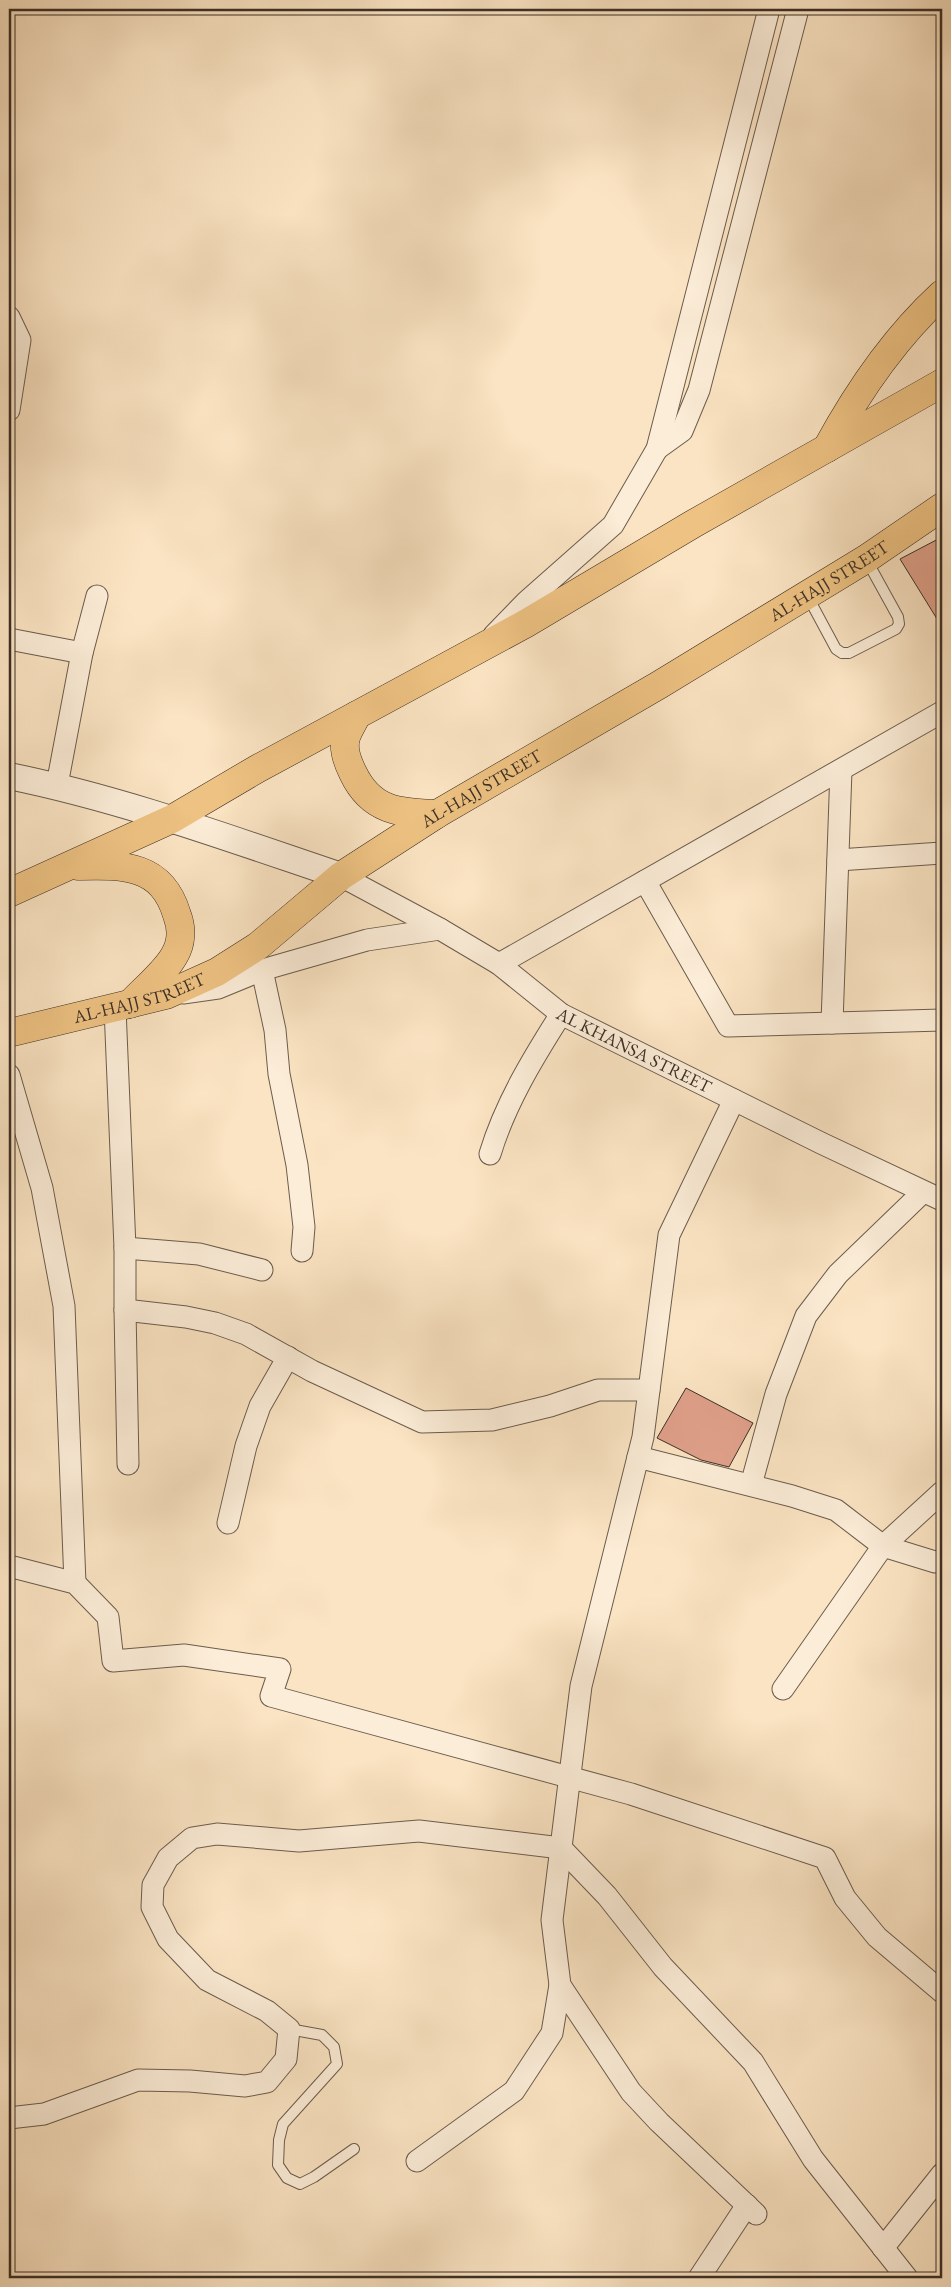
<svg xmlns="http://www.w3.org/2000/svg" width="951" height="2287" font-family="'EB Garamond',serif">
  <rect width="100%" height="100%" fill="#fbe4c3"/>
  <filter id="stains"><feTurbulence type="fractalNoise" baseFrequency=".004" numOctaves="4"/><feColorMatrix values="0 0 0 0 .2 0 0 0 0 .09 0 0 0 0 .02 0 0 0 .5 -.17"/></filter>
  <radialGradient id="worn" r=".72"><stop offset=".6" stop-color="#630" stop-opacity="0"/><stop offset="1" stop-color="#630" stop-opacity=".3"/></radialGradient>
  <!-- building -->
  <path fill="#e0a08a" stroke="#3b2f26" d="M942,537V627L900,559Z
    M686,1388L753,1423L729,1467L701,1460L657,1438Z"/>
  <g fill="none" stroke-linecap="round" stroke-linejoin="round">
    <!-- service casing -->
    <g stroke="#6b5c4d" stroke-width="12">
      <path id="service" d="M808,597L836,649L842,653H849L896,629L899,624L898,617L866,559
        M289,2029L322,2035L334,2047L337,2064L283,2124L279,2140L278,2165L287,2178L300,2184L314,2177L354,2149"/>
    </g>
    <!-- minor casing -->
    <g stroke="#6b5c4d" stroke-width="23">
      <g id="minor">
        <path d="M9,317L20,340L9,410"/>
        <path d="M657,449L682,431L699,390L798,9"/>
        <path d="M494,635L527,601L613,525L657,449L769,9"/>
        <path d="M9,639L82,653"/>
        <path d="M57,785L82,653L97,596"/>
        <path d="M838,860L942,853"/>
        <path id="s1" d="M341,876L440,929L499,964L561,1014L821,1143L942,1200"/>
        <path d="M645,881L728,1026L942,1020"/>
        <path d="M499,964L942,712"/>
        <path d="M262,970L275,1030L279,1074L297,1165L304,1227L302,1251"/>
        <path d="M183,993L218,988L262,970L367,940L440,929"/>
        <path d="M115,1008L125,1248V1310"/>
        <path d="M832,1023L841,770"/>
        <path d="M9,1075L42,1188L64,1306L75,1583"/>
        <path d="M490,1154C505,1104 533,1058 561,1014"/>
        <path d="M125,1248L199,1254L262,1270"/>
        <path d="M638,1457L792,1496L836,1510L883,1546L935,1562L942,1560"/>
        <path d="M128,1464L125,1310L186,1317L215,1323L246,1334L312,1371L422,1422L492,1420L550,1406L598,1390H649"/>
        <path d="M751,1485L776,1394L806,1316L838,1274L923,1192"/>
        <path d="M228,1523L246,1446L260,1406L288,1357"/>
        <path d="M9,1566L75,1583L108,1617L113,1661L184,1655L280,1669L271,1696L631,1794L825,1858L845,1898L877,1937L942,1992"/>
        <path d="M783,1689L883,1546L942,1492"/>
        <path d="M560,1985L631,2092L659,2122L756,2214"/>
        <path d="M9,2118L44,2114L138,2080L190,2081L245,2086L267,2082L286,2059L289,2029L267,2011L207,1980L168,1939L152,1907L153,1885L168,1858L192,1838L217,1834L299,1841L419,1831L561,1848L607,1896L663,1967L753,2062L813,2159L907,2278"/>
        <path d="M417,2161L514,2091L552,2033L560,1985L552,1920L581,1686L643,1437L669,1235L734,1100"/>
        <path d="M883,2248L942,2174"/>
        <path d="M699,2278L747,2205"/>
      </g>
    </g>
    <!-- tertiary casing -->
    <g stroke="#6b5c4d" stroke-width="28">
      <path id="tertiary" d="M9,776C122,799 231,839 341,876"/>
    </g>
    <!-- primary casing -->
    <g stroke="#3b2f26" stroke-width="29">
      <g id="primary">
        <path d="M827,448C858,391 894,338 942,294"/>
        <path d="M357,715C353,723 345,735 345,743C344,752 349,765 353,773C371,811 399,813 437,814"/>
        <path d="M78,866C124,865 162,864 177,915C182,928 182,943 174,956C165,972 143,990 130,1004"/>
        <path d="M9,893L172,819L257,769L525,624L693,524L942,383"/>
        <path id="s2" d="M9,1033L166,995L217,972L258,946L341,876L437,814L659,685L866,559L942,507"/>
      </g>
    </g>
    <!-- service -->
    <use href="#service" stroke="#fcedd8" stroke-width="10"/>
    <!-- minor -->
    <use href="#minor" stroke="#fcedd8" stroke-width="21"/>
    <!-- tertiary -->
    <use href="#tertiary" stroke="#fcedd8" stroke-width="26"/>
    <!-- primary -->
    <use href="#primary" stroke="#eec282" stroke-width="28"/>
  </g>
  <g text-anchor="middle" stroke-width="4.5" stroke-linejoin="round" paint-order="stroke">
    <!-- street labels -->
    <g font-size="18" fill="#3b2f26" stroke="#fcedd8">
      <text dy="6" stroke="none"><textPath href="#s2" startOffset="945">AL-HAJJ STREET</textPath></text>
      <text dy="6" stroke="none"><textPath href="#s2" startOffset="540">AL-HAJJ STREET</textPath></text>
      <text dy="6" stroke="none"><textPath href="#s2" startOffset="135">AL-HAJJ STREET</textPath></text>
      <text dy="6" stroke="none"><textPath href="#s1" startOffset="342">AL KHANSA STREET</textPath></text>
    </g>
  </g>
  <!-- margin -->
  <rect width="951" height="2287" fill="none" stroke="#fbe4c3" stroke-width="30"/>
  <rect x="10" y="10" width="931" height="2267" fill="none" stroke="#3b2f26" stroke-width="2.5"/>
  <rect x="15" y="15" width="921" height="2257" fill="none" stroke="#3b2f26"/>
  <rect width="100%" height="100%" filter="url(#stains)"/>
  <rect width="100%" height="100%" fill="url(#worn)"/>
</svg>
